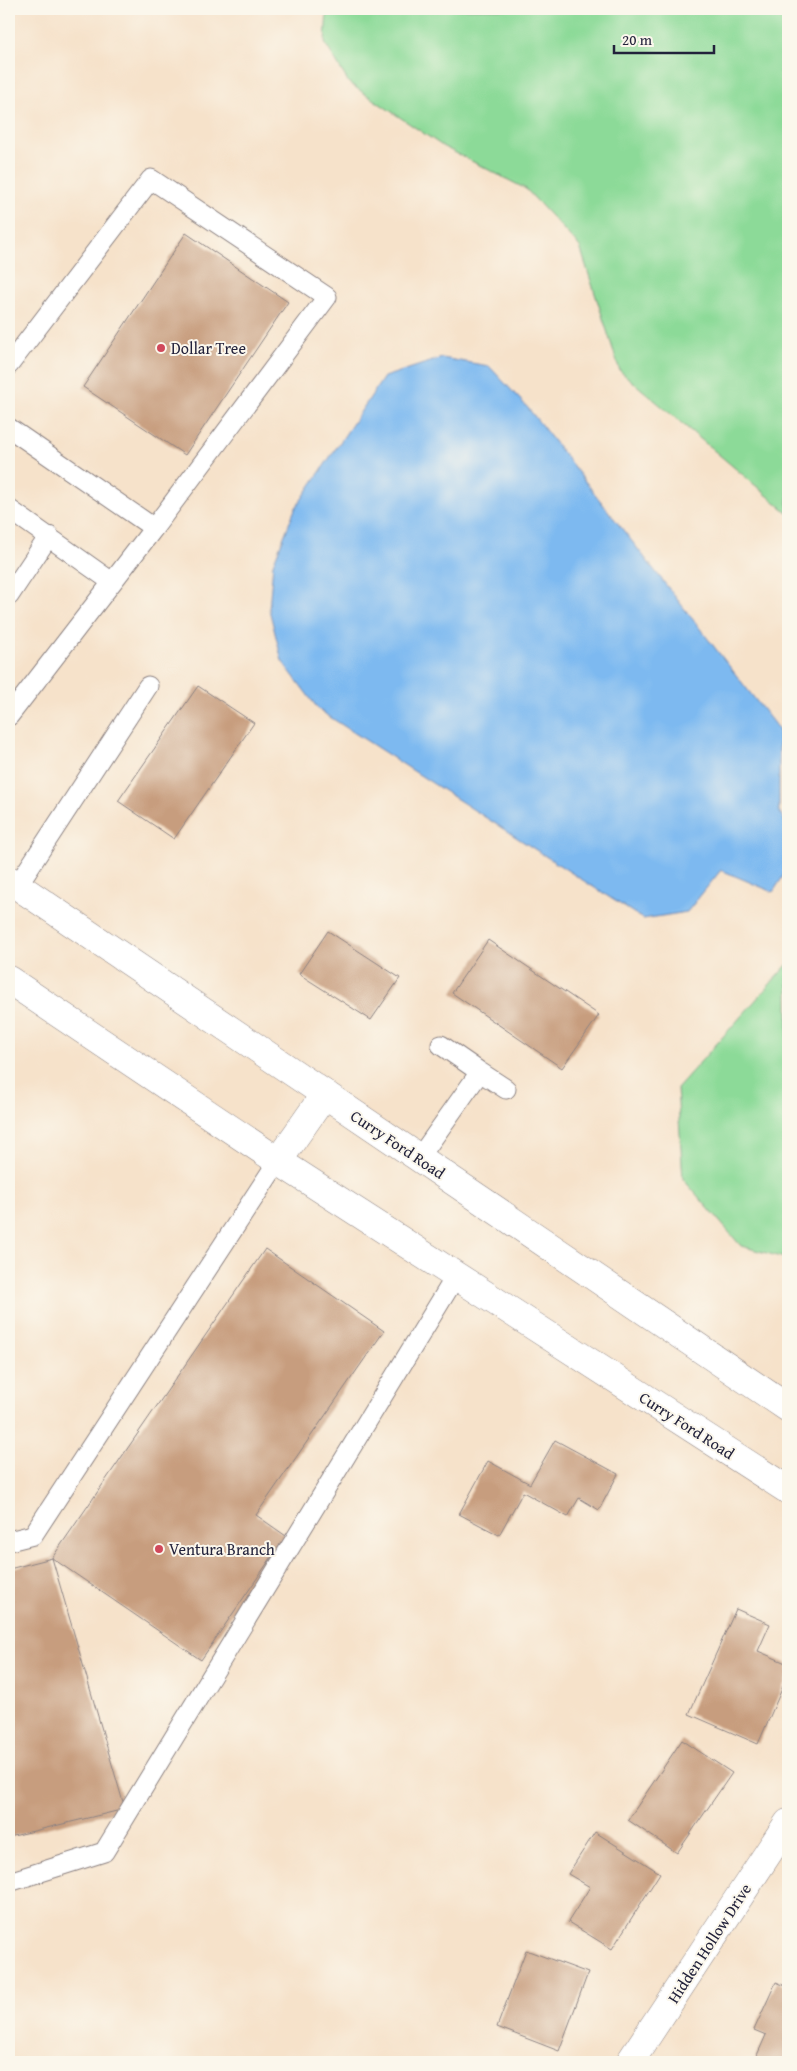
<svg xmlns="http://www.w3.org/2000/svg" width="797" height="2071" font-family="'Gentium Book Plus',serif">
  <rect width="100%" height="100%" fill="#fbf7ec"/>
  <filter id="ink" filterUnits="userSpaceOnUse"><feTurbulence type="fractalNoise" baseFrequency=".02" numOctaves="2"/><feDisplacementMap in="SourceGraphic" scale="10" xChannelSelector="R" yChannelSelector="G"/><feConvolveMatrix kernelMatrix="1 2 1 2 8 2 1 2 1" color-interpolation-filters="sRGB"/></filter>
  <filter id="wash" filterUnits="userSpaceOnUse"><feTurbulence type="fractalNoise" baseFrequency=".0096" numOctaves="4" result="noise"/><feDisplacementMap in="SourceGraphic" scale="20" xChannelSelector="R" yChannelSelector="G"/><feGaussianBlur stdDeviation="1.12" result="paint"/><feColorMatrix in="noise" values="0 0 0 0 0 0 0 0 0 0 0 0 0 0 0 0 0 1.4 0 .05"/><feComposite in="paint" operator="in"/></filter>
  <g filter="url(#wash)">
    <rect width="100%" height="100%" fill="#f6e2ca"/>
    <!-- green -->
    <path fill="#8cda98" stroke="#577e6a" d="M327,9H788V513L620,371L580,247L526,189L444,147L349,83L325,43Z
      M788,964V1259L741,1246L683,1179L677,1088Z"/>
    <!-- water -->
    <path fill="#7db9f0" stroke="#506e96" d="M442,358L489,366L528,408L779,730V811L788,827V869L773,892L721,870L687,912L643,919L319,710L282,661L269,609L273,564L295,509L384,377Z"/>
    <g id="blocks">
      <!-- building -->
      <path fill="#c79d7e" d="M186,233L288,302L185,455L83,387Z
        M198,686L254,723L174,839L118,801Z
        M328,931L400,978L371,1020L299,974Z
        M488,940L599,1015L562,1068L452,993Z
        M265,1249L384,1331L256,1515L286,1536L201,1660L52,1558Z
        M555,1440L618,1474L599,1510L579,1498L568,1517L523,1492L499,1535L459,1514L488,1461L530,1484Z
        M52,1558L125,1809L9,1837V1569Z
        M736,1609L770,1624L758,1651L788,1664V1675L758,1744L689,1714Z
        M682,1740L732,1773L677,1853L628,1820Z
        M595,1832L660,1873L612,1949L568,1922L590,1887L568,1874Z
        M526,1950L588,1973L559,2051L497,2027Z
        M776,1982L788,1987V2062H754L766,2035L754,2030Z"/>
    </g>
  </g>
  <g filter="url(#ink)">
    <use href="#blocks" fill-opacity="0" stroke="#8c8282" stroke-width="1"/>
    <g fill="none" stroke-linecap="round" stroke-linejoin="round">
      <!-- service casing -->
      <g stroke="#8c8282" stroke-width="21">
        <path id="service" d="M9,365L151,179L327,297L154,528
          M9,428L154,528L9,716
          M9,509L112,582
          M9,596L49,536
          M17,886L148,686
          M480,1072L506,1089
          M419,1158L480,1072L441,1045
          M9,1541L33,1535L278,1161
          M9,1882L104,1852L456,1276"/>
      </g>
      <!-- minor casing -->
      <g stroke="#8c8282" stroke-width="29">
        <path id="minor" d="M278,1161L325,1094
          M630,2062L788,1823"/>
      </g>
      <!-- tertiary casing -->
      <g stroke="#8c8282" stroke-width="29">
        <path id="tertiary" d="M9,880L788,1408
          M9,980L278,1161L788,1490"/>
      </g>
      <!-- service -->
      <use href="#service" stroke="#fff" stroke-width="19"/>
      <!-- minor -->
      <use href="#minor" stroke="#fff" stroke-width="28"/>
      <!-- tertiary -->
      <use href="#tertiary" stroke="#fff" stroke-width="28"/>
    </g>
  </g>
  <!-- markers -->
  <g fill="#d1495b" stroke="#fbf7ec" stroke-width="2">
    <circle cx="161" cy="348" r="5"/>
    <circle cx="159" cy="1549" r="5"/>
  </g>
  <g text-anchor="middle" stroke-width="4" stroke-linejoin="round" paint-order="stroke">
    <!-- poi labels -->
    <g font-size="16" fill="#22223b" stroke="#fbf7ec" text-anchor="start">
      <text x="171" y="354">Dollar Tree</text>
      <text x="169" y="1555">Ventura Branch</text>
    </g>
    <!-- street labels -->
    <g font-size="16" fill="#22223b" stroke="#fbf7ec">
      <text transform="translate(398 1144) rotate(34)" y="6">Curry Ford Road</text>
      <text transform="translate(687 1425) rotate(33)" y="6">Curry Ford Road</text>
      <text transform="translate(709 1943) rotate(-57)" y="6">Hidden Hollow Drive</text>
    </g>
  </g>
  <!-- margin -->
  <rect width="797" height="2071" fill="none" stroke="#fbf7ec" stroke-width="30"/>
  <!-- scale -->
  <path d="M614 45v8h100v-8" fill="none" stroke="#22223b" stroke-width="2.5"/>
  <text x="622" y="45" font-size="15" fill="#22223b" stroke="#fbf7ec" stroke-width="4" paint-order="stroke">20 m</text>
</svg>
